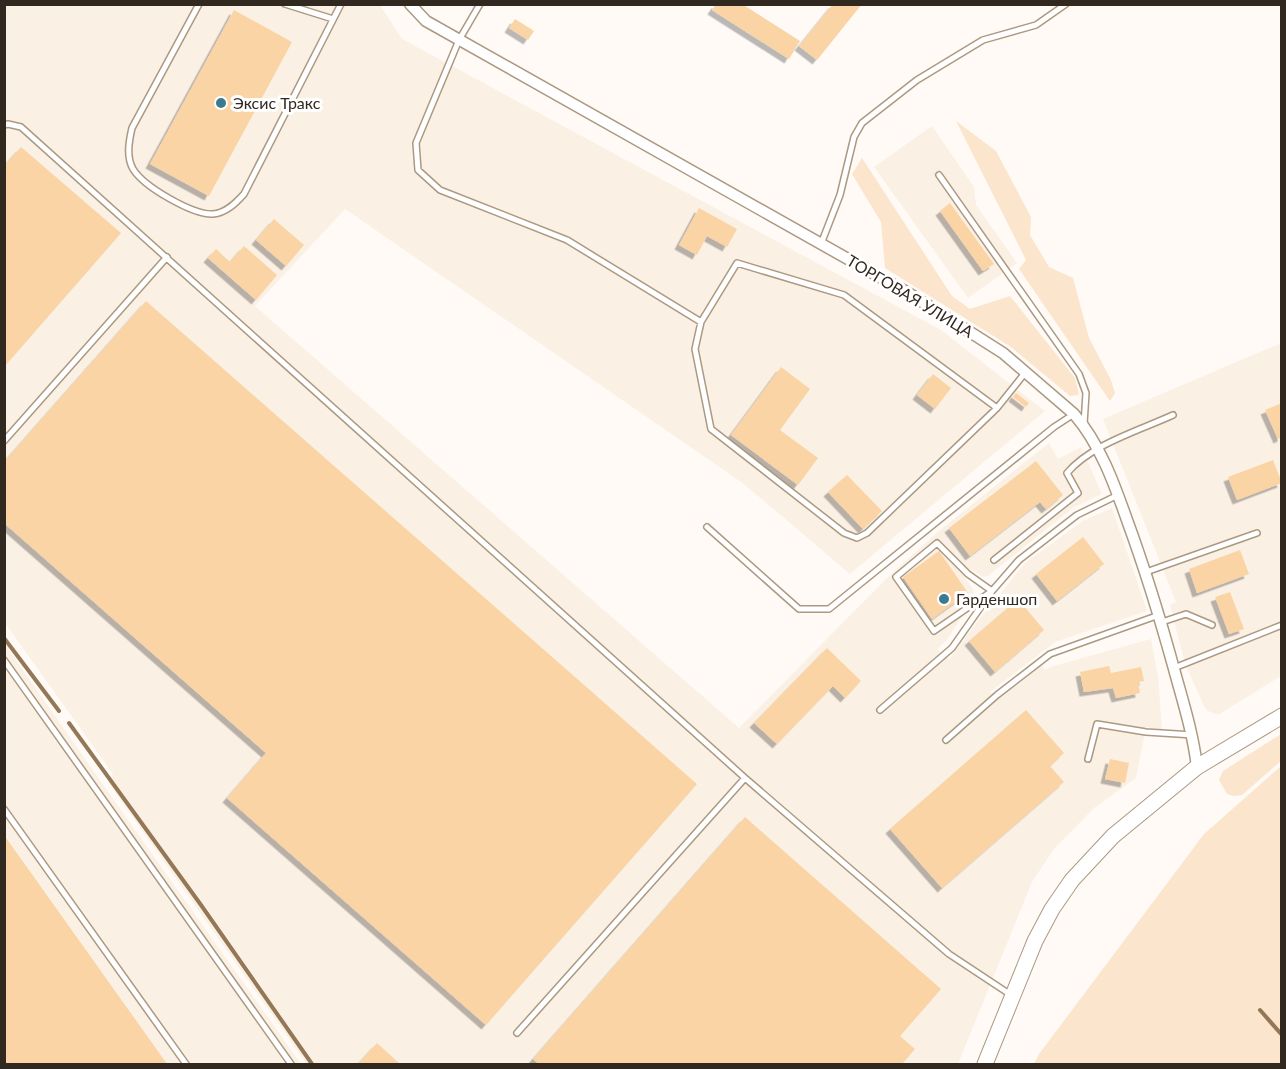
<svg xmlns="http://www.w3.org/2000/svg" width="1286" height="1069" font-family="Lato,sans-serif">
  <defs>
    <filter id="shadow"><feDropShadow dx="-4.5" dy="4.5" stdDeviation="0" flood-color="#0004"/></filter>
  </defs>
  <rect width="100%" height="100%" fill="#fffaf5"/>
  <!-- built -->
  <path fill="#fbf0e4" d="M4,5H380L402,39L941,330L1045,411L850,574L744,484L345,209L255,306L739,728L886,579L940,530L1049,443L1058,459L1081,447L1102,494L1074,507L988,576L983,577L971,569L965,578L974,591L972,599L946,618L951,624L963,615L946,641L937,649L949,660L966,636L1025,563L1083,521L1112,508L1147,611L1055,642L990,692L998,698L1042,665L1045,670L1050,667L1151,639L1158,677L1162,729L1146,727L1136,778L1094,808L1054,849L1032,882L958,1064H307L108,782L113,774L5,623Z
    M932,126L974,187L976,205L1017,263L968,298L874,167Z
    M1281,343V676L1218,715L1206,710L1185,664L1170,605L1176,602L1103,419Z
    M4,643L123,813L301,1064H5Z"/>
  <!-- green -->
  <path fill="#fbe5cc" d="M956,121L996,151L1031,217L1030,235L1049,267L1073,278L1089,338L1111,380L1115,393L1110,401L1019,269L1026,260Z
    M862,158L952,296L970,309L1010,296L1075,378L1079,395L1070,396L1011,347L885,268L881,222L852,174Z
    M1281,734V761L1242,795L1234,796L1227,794L1219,780L1223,771Z
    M1281,766V1064H1034L1039,1054L1204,834Z"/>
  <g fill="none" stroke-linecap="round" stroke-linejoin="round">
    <!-- stream -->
    <path stroke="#937756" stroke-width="4" d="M4,638L59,711
      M69,723L201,905L312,1064
      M1260,1010L1282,1035"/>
  </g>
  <!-- building -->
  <path fill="#fad4a5" filter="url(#shadow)" d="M716,4H742L800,41L789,59L712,10Z
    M833,4H862L817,60L799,46Z
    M234,10L292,42L209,196L150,164Z
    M515,19L534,31L528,40L509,28Z
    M21,147L121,233L4,367V166Z
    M950,203L994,264L983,271L940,211Z
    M699,208L737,229L727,247L707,236L697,255L679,245Z
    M274,219L304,245L286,266L256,240Z
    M244,246L277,275L256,300L208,258L216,249L230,262Z
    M146,301L697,784L486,1025L227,798L266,753L4,523V462Z
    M781,367L810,389L780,430L818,458L798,485L731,435Z
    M933,374L951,388L935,409L917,395Z
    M1016,393L1029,403L1026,407L1013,397Z
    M1282,403V437L1278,439L1265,410Z
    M1273,460L1282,483L1237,500L1228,477Z
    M1036,461L1063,495L1046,509L1040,502L970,556L949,528Z
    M847,475L882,511L863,529L828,492Z
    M1083,537L1104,564L1057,601L1036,574Z
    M1240,550L1249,574L1197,593L1189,569Z
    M939,551L968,593L932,619L903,577Z
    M1230,592L1244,629L1229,634L1215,597Z
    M1018,599L1044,630L995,672L969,641Z
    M827,648L861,681L845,698L833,686L777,744L754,723Z
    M1109,666L1111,673L1141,667L1144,681L1138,682L1140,693L1116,698L1113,688L1084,692L1080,672Z
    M1026,710L1064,753L1050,766L1064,782L942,888L890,829Z
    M1110,759L1129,763L1125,783L1105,779Z
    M745,817L941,989L900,1036L915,1049L902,1064H539L533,1059Z
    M4,835L140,1026L167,1064H4Z
    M377,1043L400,1064H358Z"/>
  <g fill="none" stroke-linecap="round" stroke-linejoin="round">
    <!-- service casing -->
    <g stroke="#ac9981" stroke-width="8">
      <path id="service" d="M199,4L132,128C129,141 126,157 133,169C144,187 193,215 213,214C226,213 236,203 244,194L341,4
        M285,4L333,19
        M480,4L459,40L416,143L418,170L440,190L567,240L701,322
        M4,125L8,124L21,127L745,778L949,954L1011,995
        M939,175L1079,374L1086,393L1084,424
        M821,244L840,195L854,137L862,123L917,80L983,40L1036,25L1066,4
        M997,408L844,295L737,263L701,322L695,349L711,429L844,533L857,538L867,533L997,408L1025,373
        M4,441L167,257
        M707,527L799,609H829L1054,427L1074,414
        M937,543L968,574L992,591L934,631L896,577Z
        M994,560L1078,493L1067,473C1092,444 1138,431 1173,415
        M1146,572L1257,533
        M1162,622L1186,614L1212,625
        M4,660L291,1064
        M1174,668L1282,625
        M880,710L952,648L992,591L1019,560L1077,515L1118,495
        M946,740L997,695L1050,654L1159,615
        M1088,759L1097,724L1146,732L1193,735
        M4,809L186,1064
        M517,1033L745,778"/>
    </g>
    <!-- minor casing -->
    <g stroke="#ac9981" stroke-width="13">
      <path id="minor" d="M410,4L426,21L910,294L1003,353L1074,414C1100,444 1114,483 1127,520C1145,569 1160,618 1174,669C1183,702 1193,733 1197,767"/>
    </g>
    <!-- secondary casing -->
    <g stroke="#ac9981" stroke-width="17">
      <path id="secondary" d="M985,1064L1035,941L1052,909L1072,880L1113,836L1197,767L1282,716"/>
    </g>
    <!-- service -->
    <use href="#service" stroke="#fff" stroke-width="5"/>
    <!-- minor -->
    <use href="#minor" stroke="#fff" stroke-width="10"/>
    <!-- secondary -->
    <use href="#secondary" stroke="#fff" stroke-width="15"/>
  </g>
  <!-- markers -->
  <g fill="#3b7a8f" stroke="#fff" stroke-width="2">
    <circle cx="221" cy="103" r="6"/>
    <circle cx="944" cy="599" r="6"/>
  </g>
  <g text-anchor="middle" stroke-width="6" stroke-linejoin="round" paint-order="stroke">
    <!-- poi labels -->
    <g font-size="16" fill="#312920" stroke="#fff" text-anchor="start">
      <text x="233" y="109">Эксис Тракс</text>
      <text x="956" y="605">Гарденшоп</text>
    </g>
    <!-- street labels -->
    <g font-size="16" fill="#312920" stroke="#fff">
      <text transform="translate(910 296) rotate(31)" y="6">ТОРГОВАЯ УЛИЦА</text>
    </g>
  </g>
  <!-- border -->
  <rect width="1286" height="1069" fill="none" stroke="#312920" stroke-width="12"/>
</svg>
